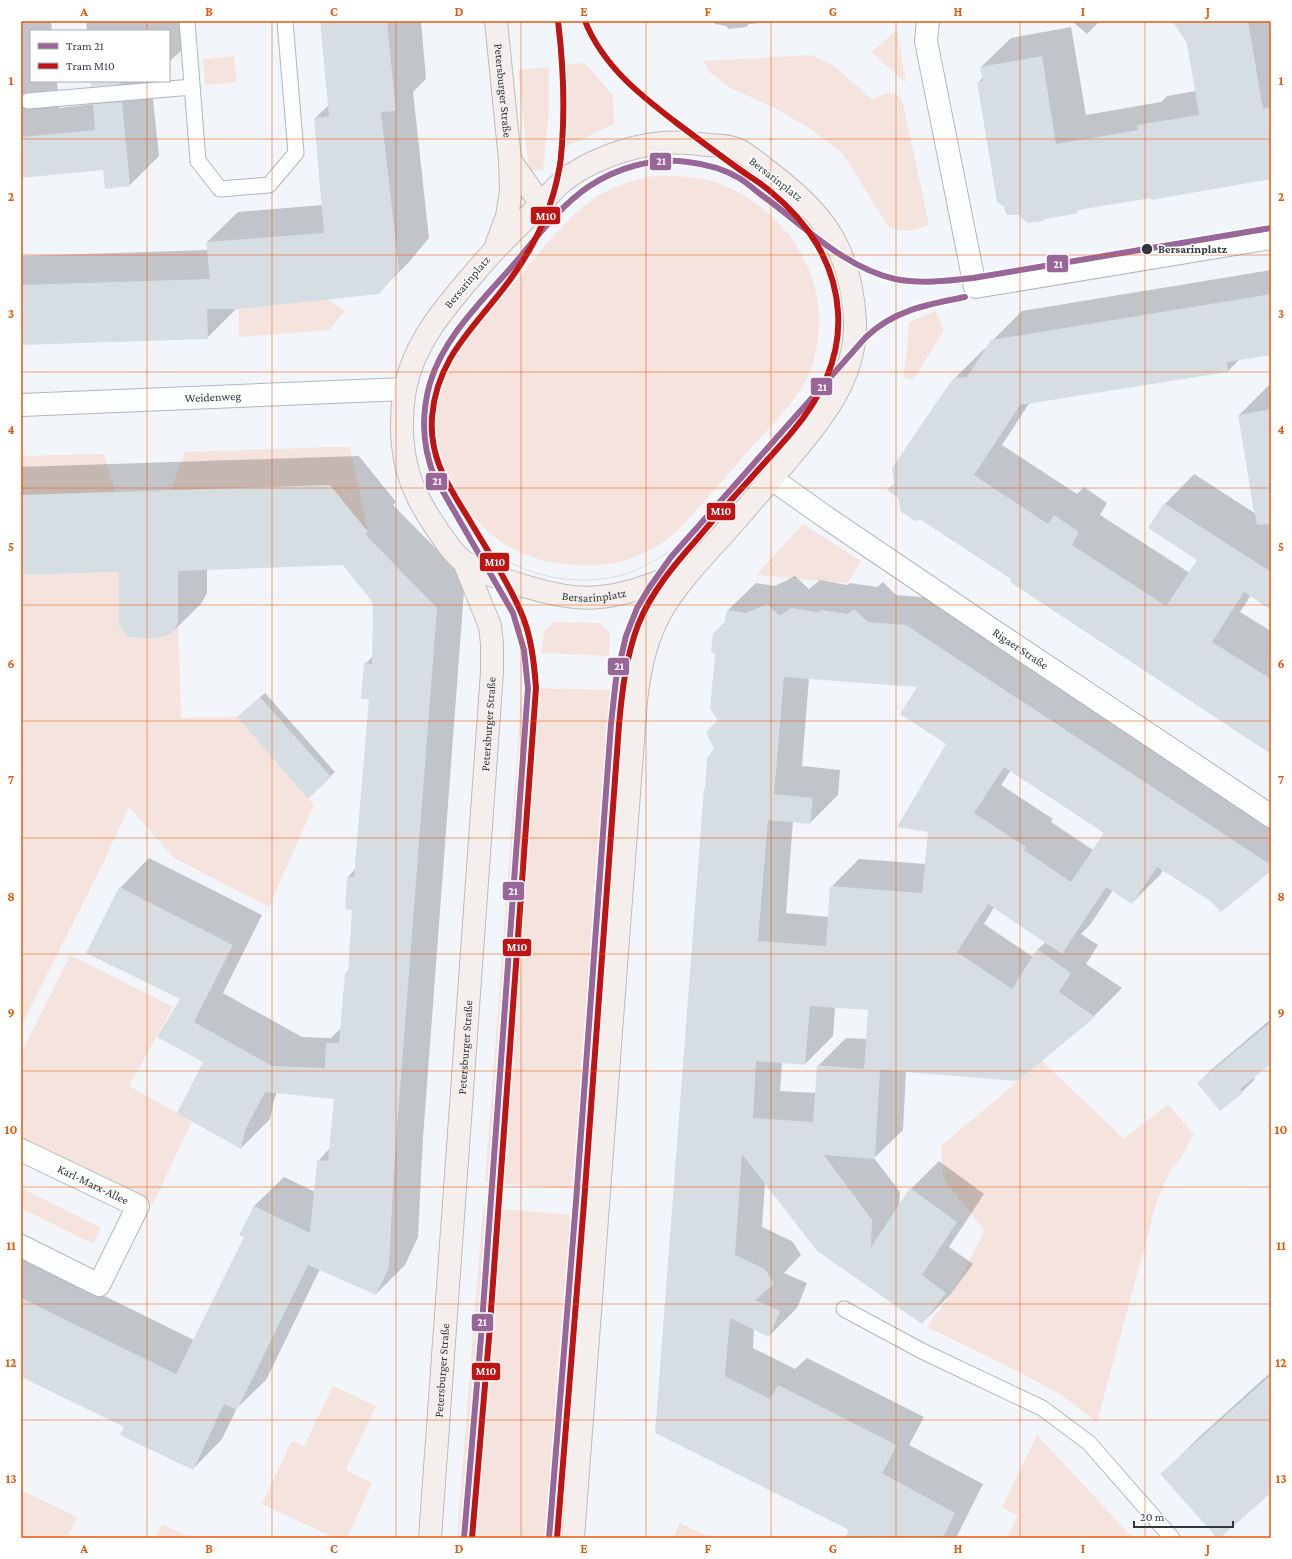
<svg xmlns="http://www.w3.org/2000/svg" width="1292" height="1559" font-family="'Crimson Pro',serif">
  <rect width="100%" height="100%" fill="#f2f6fa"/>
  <!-- green -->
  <path fill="#f5e4dd" d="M897,30L906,83L871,52Z
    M811,55L833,65L873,100C883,92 892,91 902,99L929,225C913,231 905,234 888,226L843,154L812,130L773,107L732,89L709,72L704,61Z
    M234,56L237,82L205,85L203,59Z
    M585,63L613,95L614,124L561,149L566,110L562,65Z
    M549,67V110L543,170L529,171L518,70Z
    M654,176C680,175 706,177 730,188C794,218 834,288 814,359C810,373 804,385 796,396C782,415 765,433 749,450C731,471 713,492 694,513C681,527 672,538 654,548C621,566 594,568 557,563C520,558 490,539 468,510C441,474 430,430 441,387C451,349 491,310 516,281C541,251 565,217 598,196C615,185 635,180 654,176Z
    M327,299L345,311L329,330L239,337V309Z
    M936,311L944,331L913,380L903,377L907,350L909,322Z
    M332,447H350L368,532L330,485L171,490L185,452Z
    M104,454L115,492L21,495V456Z
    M803,524L861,561L848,583L756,575Z
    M119,572V626L128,637L152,639L172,634L178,623L181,718L237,717L314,805L269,907L174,858L129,807L103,863L21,1026V575Z
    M554,622L600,623L610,633L609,656L541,653L544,631Z
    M535,688L614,690L619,697L622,705L582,1190L485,1182L521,701L524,690Z
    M70,955L173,1007L129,1086L192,1121L153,1204L21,1139V1053Z
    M1042,1061L1124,1139L1168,1104L1194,1135L1183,1154L1169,1173L1157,1201L1097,1422L1060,1394L1005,1365L927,1327L962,1277L984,1230L944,1180L941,1146Z
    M21,1188L101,1228L93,1244L21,1208Z
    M483,1207L580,1216L555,1538H457Z
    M333,1386L376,1406L346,1470L372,1483L347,1538H335L262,1504L292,1441L304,1446Z
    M1037,1435L1133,1538H1006L1018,1516L1002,1507Z
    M21,1490L77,1517L67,1538H21Z
    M680,1523L711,1538H673Z
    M162,1524L191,1538H155Z"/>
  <!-- shadow -->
  <path fill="#0003" fill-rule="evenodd" d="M21,21H51L52,31H31V81L57,82L59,108L95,104L116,83L92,81H151L159,156L130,185L106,187L104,169L21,177Z
    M86,21H179L182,50L169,62V31H87Z
    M321,21H421L426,79L413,92L429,238L409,262L378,293L237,308L207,338L21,344V256L208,250L207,242L238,212L322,205L315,118L329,105Z
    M712,21H788L749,24L746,27L729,29L726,26L715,24Z
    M1072,21H1100L1087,34Z
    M1174,21H1271V179L1079,209L1075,213L978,83L983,77L981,67L1011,38L1071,27L1086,115L1161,102L1167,96L1196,91L1187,43Z
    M1271,270V354L1240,359L1228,371L1030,402L1002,445L1077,494L1084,487L1107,503L1100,515L1190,573L1199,560L1165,504L1194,474L1264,519L1271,512V609L1251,595L1240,612L1271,631V753L1013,579L895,483L955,378L984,349H987L992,341L1022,311Z
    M1271,385V508L1254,511L1239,415L1268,386Z
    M359,456L396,502L393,505L465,578L423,1138L418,1237L405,1265L376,1294L320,1269L266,1380L237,1408L222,1439L193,1469L125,1427L21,1375V1255L194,1340L245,1236L254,1206L284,1177L315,1192L318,1161L330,1148L335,1098L277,1092L274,1100L270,1119L241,1148L205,1062L181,999L120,888L149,858L262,915L223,993L302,1037L331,1038L341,1028L346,973L349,970L353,909L348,877L355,869L370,698L365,664L373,656L374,602L344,564L207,569V593L201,604L171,633L120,571L21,574V467Z
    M795,576L809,589L820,580L847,585L850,583L877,587L883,582L896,595L934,598L1271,819V870L1209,899L1163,870L1160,875L1132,903L1113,890L1090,925L1081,934L1098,945L1086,964L1122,988L1094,1016L1018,1079L906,1071L903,1130L874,1158L900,1192L899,1207L911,1189L939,1161L984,1194L949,1247L973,1264L950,1295L922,1323L765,1183L762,1227L792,1241L801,1255L784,1273L807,1283L797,1308L769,1336L754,1328L753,1348L795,1369L807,1358L924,1417L909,1445L983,1484L956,1538H846L850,1530L656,1433L705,789L716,749L719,720L716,654L714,633L725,622L728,610L756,583L775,586ZM809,678L919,686L947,744L926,864L859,859L831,887L829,917L786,913L793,821L810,823L838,795L840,770L802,766ZM1011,770L1105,832L1093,850L1051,822L1053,819L1001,785ZM994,907L1046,942L1037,950L1033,957L984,924ZM835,1007L869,1009L867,1039L846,1038L818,1066L816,1093L780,1091L782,1062L805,1064L833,1036Z
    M265,693L335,772L308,797L243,712Z
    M1271,1019V1062L1253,1076L1255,1079L1242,1092L1198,1083L1211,1070Z
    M1271,1372V1491L1219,1538L1162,1474L1198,1438Z"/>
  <!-- building -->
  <path fill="#d7dee3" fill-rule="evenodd" d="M320,21H387L396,111L381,112L399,270L379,294L239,309H207L208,339L21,345V285L210,279L206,242L324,233L314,118L329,116Z
    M1172,21H1248L1263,109L1271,107V179L1151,200L1150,198L1078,210L1076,214L1045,219L1044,221L1028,223L1018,215H1007L1004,207L997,202L977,82L983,81L980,67L1042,56L1056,144L1138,130L1137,125L1199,115L1187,43Z
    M91,81H120L121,84L91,87Z
    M122,102L130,186L105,189L103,170L21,178V137L95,130L93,104Z
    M1271,294V355L1227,362L1228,372L1020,405L974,475L1048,524L1054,515L1079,532L1072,545L1166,606L1197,560L1148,528L1164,503L1271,572V610L1244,592L1212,642L1271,679V754L1010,582L1011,579L921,520L915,521L901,512L898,498L887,490L894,483L892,468L947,387L954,378L967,377L991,340Z
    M1271,409V524L1257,525L1238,415Z
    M330,485L368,532L365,534L437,608L394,1168L389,1267L376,1295L308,1265L237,1410L224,1404L193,1470L120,1435L124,1427L21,1377V1298L176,1374L244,1237L239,1235L254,1206L310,1233L317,1160L328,1161L334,1099L265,1092L245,1130L241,1149L177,1113L203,1062L157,1037L180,999L86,953L119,887L233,945L194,1022L272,1066L325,1068L326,1043H339L345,973H348L352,910L345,909L347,877H354L369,699H361L364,663L372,664L373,603L343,565L178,571V623L172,634L152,639L128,637L119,626V572L21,575V495Z
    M767,604L780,616L791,608L818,612L821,610L848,614L854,609L868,622L906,625L1271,865V871L1221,912L1209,900L1157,867L1132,904L1106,887L1062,954L988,904L957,952L1012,989L1037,949L1071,973L1059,992L1095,1017L1018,1081L880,1070L875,1159L824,1155L872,1220L871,1247L910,1188L957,1222L922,1275L946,1293L922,1324L817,1251L742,1154L735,1255L765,1269L774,1284L755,1300L780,1311L769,1337L730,1318L725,1376L770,1399L778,1385L897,1445L882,1473L955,1513L943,1538H845L849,1530L655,1433L704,788L705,789L707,758L714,749L706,732L718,720L710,709L715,655L711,651L713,633L724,624L727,610L746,613ZM784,677L917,687L900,714L946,744L897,827L928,832L922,893L830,886L826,946L758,941L768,820L810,824L813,798L774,794ZM1004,767L1104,833L1071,882L1024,850L1026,847L974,813ZM810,1006L868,1010L864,1069L817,1065L813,1122L753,1118L756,1061L805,1065Z
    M260,697L331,777L308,799L237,717Z
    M1271,1022V1064L1240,1089L1243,1093L1220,1111L1197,1083Z
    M1271,1375V1493L1220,1538H1217L1160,1474Z"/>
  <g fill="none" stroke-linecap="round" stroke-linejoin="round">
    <!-- service casing -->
    <g stroke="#b1b7bc" stroke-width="17">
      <path id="service" d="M187,21L198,161L220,189L269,185L296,153L285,21
        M28,101L192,87
        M844,1309L922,1351L1042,1408L1089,1443L1172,1538"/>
    </g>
    <!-- minor casing -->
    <g stroke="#b1b7bc" stroke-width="24">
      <g id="minor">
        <path d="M928,21L926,41L975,287L1271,238"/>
        <path id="s1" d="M21,405L405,389"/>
        <path id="s2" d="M772,479L824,516L991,629L1271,816"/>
        <path id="s3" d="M21,1150L138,1206L99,1285L21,1246"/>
      </g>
    </g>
    <!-- primary casing -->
    <g stroke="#c2bbb8" stroke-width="24">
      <g id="primary">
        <path id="s4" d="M496,21L510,160L511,190L507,216L497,243"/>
        <path d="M510,160L541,204"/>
        <path id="s5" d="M430,1538L492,672V644L490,626L464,562"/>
        <path id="s6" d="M573,1538L636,700C640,666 647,634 665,605C681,580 700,560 719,539C742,514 763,488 785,463C820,421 857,379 855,321C851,246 821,210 764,168C756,162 747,154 739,150C730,145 718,146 708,145C693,143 677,142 662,143C629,146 587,161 562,182C554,188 548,197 541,204C518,226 496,247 476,271C446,306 414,342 405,389C399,423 401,464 417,495C423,509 432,522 441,535C447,544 456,557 466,563C482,574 506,580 524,586C548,593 574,600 600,597C631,594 660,581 689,571"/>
      </g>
    </g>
    <!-- service -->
    <use href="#service" stroke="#fdfefe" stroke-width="15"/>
    <!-- minor -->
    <use href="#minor" stroke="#fdfefe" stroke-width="22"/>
    <!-- primary -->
    <use href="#primary" stroke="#f4efec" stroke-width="22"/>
    <!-- tram -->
    <path stroke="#dbdddf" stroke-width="1" d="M457,514C467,527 478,541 492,551C530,579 581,587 626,574C638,570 652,562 664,555C678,546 690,532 703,521"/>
    <!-- tram-1 casing -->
    <g stroke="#fff" stroke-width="9">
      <path id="tram-1" d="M464,1538L481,1337L528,688L524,650L513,613L435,478C422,447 421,415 430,383C444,336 484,299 515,263C537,237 559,207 588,187C616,168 653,157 688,162C705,164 724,169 739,178C749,184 758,193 767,199C806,228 846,268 895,279C921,284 947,281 973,278L1271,228
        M549,1538L576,1202L611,724L616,679L626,636L637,608L649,588L671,557L866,337C894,310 929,304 965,297"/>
    </g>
    <!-- tram-2 casing -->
    <g stroke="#fff" stroke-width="9">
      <path id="tram-2" d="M472,1538L489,1338L536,688C534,661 531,634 520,610C506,578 487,550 470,521C449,486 429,460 432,417C437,354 479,324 512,277C535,245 552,208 559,170C561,162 561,153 562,145C565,103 563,62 558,21
        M557,1538L584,1203L619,725C622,691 626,657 638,625C651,592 675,564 698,538C728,502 761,468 792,432C821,398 841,357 838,312C835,263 808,222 771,192C761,183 750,177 739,169C718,154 698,139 678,124C640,95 603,66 585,21"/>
    </g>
    <!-- tram-1 -->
    <use href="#tram-1" stroke="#969" stroke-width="6"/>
    <!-- tram-2 -->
    <use href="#tram-2" stroke="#be1414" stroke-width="6"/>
  </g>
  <!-- grid -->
  <path fill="none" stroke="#e8590c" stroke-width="1" stroke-opacity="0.55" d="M147,21V31M272,21V1538M396,21V1538M521,21V1538M646,21V1538M771,21V1538M896,21V1538M1020,21V1538M1145,21V1538M147,81V1538M21,139H1271M21,255H1271M21,372H1271M21,488H1271M21,605H1271M21,721H1271M21,838H1271M21,954H1271M21,1071H1271M21,1187H1271M21,1304H1271M21,1420H1271"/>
  <!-- markers -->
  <circle fill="#2f383f" stroke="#fff" stroke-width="1.5" cx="1147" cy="249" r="6"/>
  <g text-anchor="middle" stroke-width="3" stroke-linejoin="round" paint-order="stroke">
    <!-- street labels -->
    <g font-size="12" fill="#2f383f" stroke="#fff">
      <text dy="4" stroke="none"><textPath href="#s4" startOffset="70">Petersburger Straße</textPath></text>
      <text transform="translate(776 179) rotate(38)" y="4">Bersarinplatz</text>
      <text transform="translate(467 282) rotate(-50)" y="4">Bersarinplatz</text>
      <text dy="4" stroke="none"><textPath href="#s1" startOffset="192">Weidenweg</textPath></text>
      <text dy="4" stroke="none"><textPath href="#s6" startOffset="2282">Bersarinplatz</textPath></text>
      <text dy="4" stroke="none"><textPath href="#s2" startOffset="301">Rigaer Straße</textPath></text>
      <text dy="4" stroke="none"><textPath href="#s5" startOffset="816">Petersburger Straße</textPath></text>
      <text dy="4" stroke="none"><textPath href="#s5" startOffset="492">Petersburger Straße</textPath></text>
      <text dy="4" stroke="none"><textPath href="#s3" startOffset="80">Karl-Marx-Allee</textPath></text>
      <text dy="4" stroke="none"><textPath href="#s5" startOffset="168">Petersburger Straße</textPath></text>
    </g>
    <!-- stop labels -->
    <g font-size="12" font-weight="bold" fill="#2f383f" stroke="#fff" text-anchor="start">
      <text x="1158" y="253">Bersarinplatz</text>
    </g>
  </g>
  <g stroke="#fff" stroke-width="1.5">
    <rect x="649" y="152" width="23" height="19" rx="4" fill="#969"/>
    <rect x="530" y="206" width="31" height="19" rx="4" fill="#be1414"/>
    <rect x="1046" y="254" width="23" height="19" rx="4" fill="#969"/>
    <rect x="810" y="377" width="23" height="19" rx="4" fill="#969"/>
    <rect x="425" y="472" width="23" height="19" rx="4" fill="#969"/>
    <rect x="706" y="502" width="30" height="19" rx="4" fill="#be1414"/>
    <rect x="479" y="552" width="31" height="20" rx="4" fill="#be1414"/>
    <rect x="607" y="657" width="23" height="19" rx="4" fill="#969"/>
    <rect x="502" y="881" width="23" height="20" rx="4" fill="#969"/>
    <rect x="502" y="938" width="30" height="19" rx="4" fill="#be1414"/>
    <rect x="471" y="1313" width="23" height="19" rx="4" fill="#969"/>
    <rect x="471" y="1362" width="30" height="19" rx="4" fill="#be1414"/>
  </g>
  <g font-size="11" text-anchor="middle" font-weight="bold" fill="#fff">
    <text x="661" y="165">21</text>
    <text x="546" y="220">M10</text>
    <text x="1058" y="268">21</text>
    <text x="822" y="391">21</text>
    <text x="437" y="485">21</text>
    <text x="721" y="515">M10</text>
    <text x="495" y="566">M10</text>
    <text x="619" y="670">21</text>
    <text x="513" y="895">21</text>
    <text x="517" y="951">M10</text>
    <text x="482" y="1326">21</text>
    <text x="486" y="1375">M10</text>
  </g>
  <!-- border -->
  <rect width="1292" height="1559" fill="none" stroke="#ffffff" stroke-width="44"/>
  <!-- legend -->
  <rect x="30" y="30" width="140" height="52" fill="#ffffff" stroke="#acafb2"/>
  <rect x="38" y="43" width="20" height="6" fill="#996699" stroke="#acafb2"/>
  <text x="66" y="50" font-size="12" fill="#2f383f">Tram 21</text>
  <rect x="38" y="63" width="20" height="6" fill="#be1414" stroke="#acafb2"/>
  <text x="66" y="70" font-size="12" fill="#2f383f">Tram M10</text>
  <!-- scale -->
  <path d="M1134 1521v6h99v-6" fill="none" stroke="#2f383f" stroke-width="2"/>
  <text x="1140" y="1521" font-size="12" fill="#2f383f" stroke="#ffffff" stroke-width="3" paint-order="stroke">20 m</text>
  <rect x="22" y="22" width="1248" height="1515" fill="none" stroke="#e8590c" stroke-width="1.5"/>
  <g font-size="13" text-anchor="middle" font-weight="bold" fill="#e8590c">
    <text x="84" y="16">A</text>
    <text x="209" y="16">B</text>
    <text x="334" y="16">C</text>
    <text x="459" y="16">D</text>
    <text x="584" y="16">E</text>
    <text x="708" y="16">F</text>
    <text x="833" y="16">G</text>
    <text x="958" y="16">H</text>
    <text x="1083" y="16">I</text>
    <text x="1208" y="16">J</text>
    <text x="11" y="85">1</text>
    <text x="1281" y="85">1</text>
    <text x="11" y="201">2</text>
    <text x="1281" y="201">2</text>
    <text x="11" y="318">3</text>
    <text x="1281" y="318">3</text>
    <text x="11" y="434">4</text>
    <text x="1281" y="434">4</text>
    <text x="11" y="551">5</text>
    <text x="1281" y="551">5</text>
    <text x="11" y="668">6</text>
    <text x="1281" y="668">6</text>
    <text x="11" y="784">7</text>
    <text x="1281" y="784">7</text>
    <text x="11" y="901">8</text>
    <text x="1281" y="901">8</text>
    <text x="11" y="1017">9</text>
    <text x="1281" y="1017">9</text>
    <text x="11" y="1134">10</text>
    <text x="1281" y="1134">10</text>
    <text x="11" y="1250">11</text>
    <text x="1281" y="1250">11</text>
    <text x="11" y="1367">12</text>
    <text x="1281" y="1367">12</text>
    <text x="11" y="1483">13</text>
    <text x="1281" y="1483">13</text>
    <text x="84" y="1553">A</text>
    <text x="209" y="1553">B</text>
    <text x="334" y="1553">C</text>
    <text x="459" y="1553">D</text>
    <text x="584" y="1553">E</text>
    <text x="708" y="1553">F</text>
    <text x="833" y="1553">G</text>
    <text x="958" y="1553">H</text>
    <text x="1083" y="1553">I</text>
    <text x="1208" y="1553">J</text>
  </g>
</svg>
